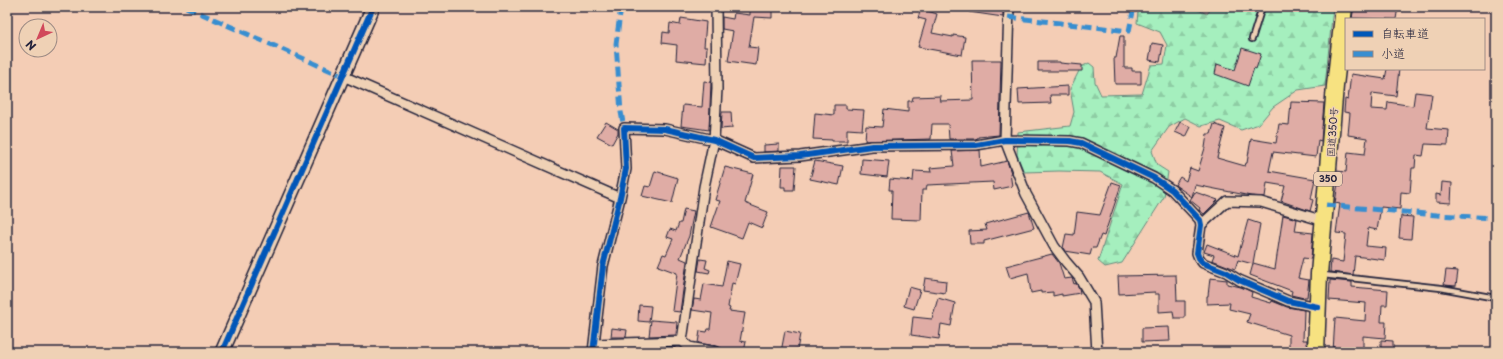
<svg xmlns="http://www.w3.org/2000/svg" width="1503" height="359" font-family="'Playpen Sans','Klee One',sans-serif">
  <defs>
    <pattern id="forest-firs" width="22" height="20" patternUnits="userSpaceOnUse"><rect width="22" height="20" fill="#a5efbe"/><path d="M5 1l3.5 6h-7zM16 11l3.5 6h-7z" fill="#8ecda4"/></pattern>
  </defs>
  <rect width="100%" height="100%" fill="#f4cdb5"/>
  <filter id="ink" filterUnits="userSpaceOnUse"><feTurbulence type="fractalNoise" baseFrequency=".025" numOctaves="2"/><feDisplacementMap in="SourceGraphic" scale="8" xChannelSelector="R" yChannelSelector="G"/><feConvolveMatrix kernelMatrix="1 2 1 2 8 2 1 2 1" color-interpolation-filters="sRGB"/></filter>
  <g filter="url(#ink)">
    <!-- forest -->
    <path fill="url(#forest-firs)" stroke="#64887c" d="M1142,7H1192L1207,14L1213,7H1333L1325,86L1298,90L1273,107L1259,124L1241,130L1220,121L1201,126L1185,118L1169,127L1152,151L1157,165L1168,172L1164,197L1122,263L1105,267L1098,261L1123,184L1100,172L1059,171L1024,172L1017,155L1018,132L1070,126L1074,112L1070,89L1081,67L1089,63L1094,67L1095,82L1101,95L1142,94L1151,65L1164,64L1167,45L1160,32L1137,23L1138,11Z"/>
    <!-- building -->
    <path fill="#dfaca5" stroke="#22223b" d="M750,7L772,9V18L754,17L749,47L758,48L756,65L728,61L733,31L722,29V17L733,19L734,13L750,15Z
      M969,7H1003V17L969,12Z
      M1354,7H1368L1389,10L1390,7H1398L1396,19L1352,18Z
      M921,9L937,14L932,33L953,37V35L965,37L962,55L918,47L926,20L918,18Z
      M681,18L706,22L704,47H707L706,63L676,60L677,45L662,43L663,32L669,33L670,23L680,25Z
      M1120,36H1124V68H1132V71H1141V84H1115L1114,58H1116Z
      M1152,43L1163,45L1160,62L1149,60Z
      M1242,48L1261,54L1256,69L1254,68L1248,86L1215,74L1217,64L1235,70Z
      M972,60H1001L999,135L978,137V138L975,139H949L948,124H932L931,139L865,141L866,126L882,127L884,109L908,112V101H912L913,97L941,96L940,101L973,100Z
      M1038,62H1060V63L1082,65V71H1038Z
      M1387,69H1399L1396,96L1372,93L1371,109L1387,110L1388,102L1413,106L1415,92L1432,94L1427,128L1449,130L1448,145L1425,144L1423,156L1416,155L1415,168H1412L1410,193L1401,192L1400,209L1381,207L1377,230L1368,228L1366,246L1386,248L1385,260L1355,256L1353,275L1330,272L1331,260L1343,262L1346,234L1336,233L1340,204L1335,203L1338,183H1336L1337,171L1346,172L1348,152L1365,154L1367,138L1348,135L1350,113L1344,112L1345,99L1348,100L1351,74L1385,79Z
      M704,81L711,82L709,130L681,126L683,105L702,107Z
      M1068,86V95H1050L1051,103L1019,104L1018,89Z
      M1291,102L1324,103L1321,141L1318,140L1316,157L1273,152L1269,171L1315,179L1311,199L1313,200L1310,211L1281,201L1285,186L1267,183L1265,197L1251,196L1195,185L1192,197L1175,185L1180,177L1186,181L1190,168L1198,171L1205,148L1207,134H1211L1214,124L1225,128L1217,158L1245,166L1246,163H1247L1251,139L1276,143L1279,124L1289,125Z
      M834,105H846V109L864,110L862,130L847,129V141H832V140L813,139L815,113L834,115Z
      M722,112H731L732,128L721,129Z
      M606,122L618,129V133L612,144L597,136Z
      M1180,122L1191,127L1186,137L1175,132Z
      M779,144V151L764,152V145Z
      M980,150L981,167L1007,161L1011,173H1010L1012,186L994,190L993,182L927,185L926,190H922L921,220L891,219L892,190H889L890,179L913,181L914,171L931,172L930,168L954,166L952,151Z
      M862,159L889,161L887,177L861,174Z
      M815,161L843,166L839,185L810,179Z
      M782,166H796L794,190H785V187H781Z
      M725,167L753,174L745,203L768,212L762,228L748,222L742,238L711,227L720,201L715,200Z
      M655,171L678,178L672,203L642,196L645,186L650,187Z
      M1112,182L1121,185L1104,236L1101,235L1096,248H1092L1090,255L1065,251L1063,248L1066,234L1074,235L1077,212L1100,215Z
      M1442,182L1452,183L1451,203L1436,202V194L1441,195Z
      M1195,192L1218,200L1204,214L1199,210L1200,208L1190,200Z
      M684,209L694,211L689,236L680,258L687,261L680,312L672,311L677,273L658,266L663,254L666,255L673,239L667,237L670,229L676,231L679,223H681Z
      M1029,212L1034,228L984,241V244H970L969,231L987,230L985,224Z
      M1283,215L1297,219L1295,231L1313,233L1311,259L1303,258L1298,278L1309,280L1307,297H1304V298L1291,295L1292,291L1250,275L1253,264L1238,260L1235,269L1212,260L1214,255L1204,252L1207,244L1238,256L1248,220L1260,224L1253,263L1275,269Z
      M1401,216L1413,217L1411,239L1399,238Z
      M1052,254L1059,263L1064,279L1072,278L1074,284L1076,283L1079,288L1080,293L1062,296V294L1053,296V292L1041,293V291L1031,293L1028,273L1010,278L1006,266Z
      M700,259L707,260L705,268L710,270L709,273L698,271Z
      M727,261L740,264L735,284L732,283L728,307L730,308L729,311L745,313L740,341L746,342L744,352L723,351V349L717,346L698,343L700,331L707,332L708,329H710L712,313L692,310L694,299L701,300L704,284L722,287Z
      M1446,270L1458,271L1456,286L1444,285Z
      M1176,275L1177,301H1185V318H1174L1173,311L1159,312V294H1155V292L1119,294L1118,276Z
      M925,278L946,281L945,293L923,290Z
      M1210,278L1227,280V284L1241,287L1252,292L1251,297L1271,303L1272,301L1287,307L1304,310L1303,340H1307V352H1289V335L1247,322L1250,314L1229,309L1230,303L1207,304V296H1208Z
      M1330,280L1352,282V287L1388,290L1387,305H1382L1381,322H1386L1385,338L1363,336V352H1333L1335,318L1365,321L1366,303L1329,300Z
      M909,287L920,290L914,309L904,306Z
      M938,298L955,303L951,326L941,324L939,339L911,335L913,317L932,319Z
      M639,305L651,306L649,322L638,321Z
      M651,320L677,322L676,335L649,336Z
      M1169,327L1170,341L1142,342V328Z
      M612,328L627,330L626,337H611Z
      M785,331L800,334L797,350L795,349V352H781Z
      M1381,340L1393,341V352H1381Z
      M675,347L674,352H648V348Z"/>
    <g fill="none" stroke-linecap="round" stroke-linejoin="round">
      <!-- lane casing -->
      <g stroke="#22223b" stroke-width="8">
        <path id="lane" d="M1252,39L1262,7
          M1323,275L1441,288L1496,298"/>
      </g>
      <!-- street casing -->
      <g stroke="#22223b" stroke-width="12">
        <path id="street" d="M716,7L717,89L714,140L704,187L682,341L689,347L716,352
          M1009,7L1005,140L1026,194L1054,246L1066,262L1079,277L1094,302L1097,352
          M343,76L620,198
          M1201,225L1227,201L1261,202L1324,221
          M595,344L682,341
          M593,352L603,266L620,198L626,169L624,128L665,129L714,140L754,158L800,156L872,146L976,145L1005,140L1070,141L1081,143L1154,178L1172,190L1200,220L1201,225L1197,253L1199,258L1203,263L1226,272L1239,280L1288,301L1318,307"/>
      </g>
      <!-- secondary casing -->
      <g stroke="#22223b" stroke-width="16">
        <path id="secondary" d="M222,352L373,7"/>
      </g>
      <!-- highway casing -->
      <g stroke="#22223b" stroke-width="19">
        <path id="highway" d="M1316,352L1319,274L1335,86L1344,7"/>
      </g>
      <!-- lane -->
      <use href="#lane" stroke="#efd1b5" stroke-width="4.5"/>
      <!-- street -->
      <use href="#street" stroke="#efd1b5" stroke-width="9"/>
      <!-- secondary -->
      <use href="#secondary" stroke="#efd1b5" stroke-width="13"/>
      <!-- highway -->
      <use href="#highway" stroke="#f7e281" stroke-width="16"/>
      <!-- quiet -->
      <path stroke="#398ed0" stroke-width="5" stroke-dasharray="10 5" stroke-linecap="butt" d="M186,7L343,76
        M621,7L616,44L621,112L624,128
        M1203,7H1206
        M1008,17L1129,31L1134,7
        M1326,205L1437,215L1496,218"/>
      <!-- cycleway casing -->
      <g stroke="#efd1b5" stroke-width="8">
        <path id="cycleway" d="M222,352L373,7
          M593,352L603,266L620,198L626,169L624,128L665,129L714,140L754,158L800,156L872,146L976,145L1005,140L1070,141L1081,143L1154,178L1172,190L1200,220L1201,225L1197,253L1199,258L1203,263L1226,272L1239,280L1288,301L1318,307"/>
      </g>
      <!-- cycleway -->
      <use href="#cycleway" stroke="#0057b8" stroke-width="6"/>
    </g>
  </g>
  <g text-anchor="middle" stroke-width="3" stroke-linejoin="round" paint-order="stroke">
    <!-- shield labels -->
    <rect fill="#efd1b5" stroke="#605660" stroke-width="1" x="1314" y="172" width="28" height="14" rx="3"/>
    <g font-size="9" font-weight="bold" fill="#22223b">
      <text x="1328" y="182">350</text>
    </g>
    <!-- street labels -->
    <g font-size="10" fill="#22223b" stroke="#efd1b5">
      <text transform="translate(1332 132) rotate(-86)" y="4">国道350号</text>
    </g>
  </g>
  <!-- margin -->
  <rect width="1503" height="359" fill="none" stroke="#efd1b5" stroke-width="24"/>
  <rect x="12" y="12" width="1479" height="335" fill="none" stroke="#22223b" stroke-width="1.5" filter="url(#ink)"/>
  <!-- legend -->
  <rect x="1345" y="18" width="140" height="52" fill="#efd1b5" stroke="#9d8b84"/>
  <rect x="1353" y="31" width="20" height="6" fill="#0057b8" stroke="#9d8b84"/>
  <text x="1381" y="38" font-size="12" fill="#22223b">自転車道</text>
  <rect x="1353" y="51" width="20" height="6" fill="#398ed0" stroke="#9d8b84"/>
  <text x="1381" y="58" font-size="12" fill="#22223b">小道</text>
  <!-- north arrow -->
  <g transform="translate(38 38) rotate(224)"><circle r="19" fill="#efd1b5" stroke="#9d8b84"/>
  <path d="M0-3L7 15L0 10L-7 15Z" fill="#d1495b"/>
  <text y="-6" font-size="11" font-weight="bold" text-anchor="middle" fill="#22223b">N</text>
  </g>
</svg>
